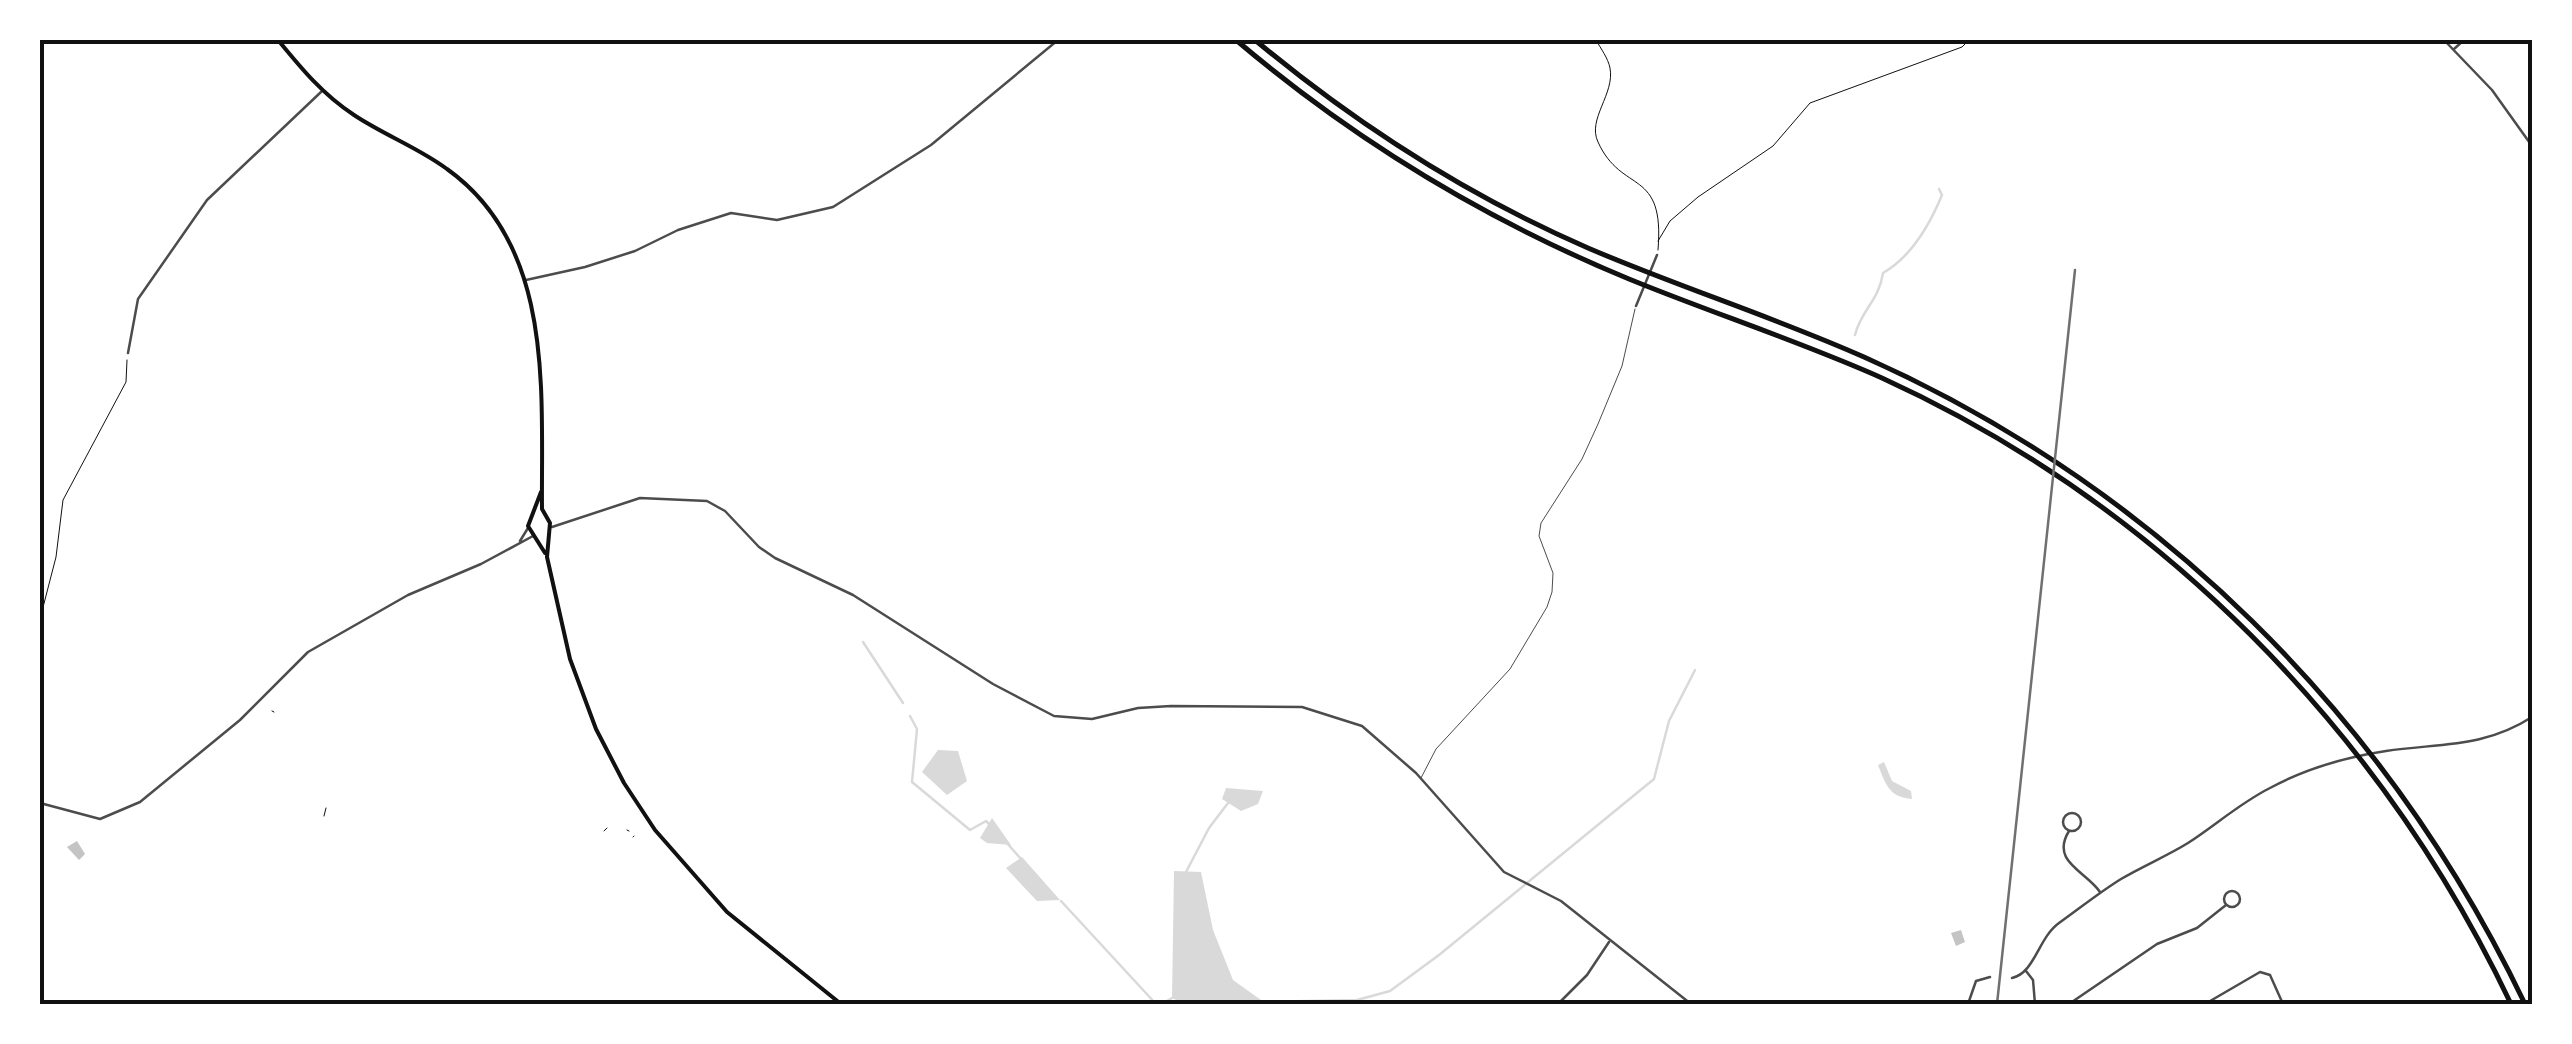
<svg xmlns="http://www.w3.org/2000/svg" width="2572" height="1044" font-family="'Space Grotesk',sans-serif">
  <rect width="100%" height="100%" fill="#fff"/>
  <!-- water -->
  <path fill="#d9d9d9" d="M938,750L958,751L967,781L947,795L922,772Z
    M1884,762L1892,781L1911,791L1912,799C1889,797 1886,785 1878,765Z
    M1226,788L1263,791L1258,804L1241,811L1222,799Z
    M992,818L1011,845L987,843L980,838Z
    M1022,857L1060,900L1037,901L1006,868Z
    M1174,871L1201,872L1213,930L1233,980L1261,1000V1004H1184L1172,998Z"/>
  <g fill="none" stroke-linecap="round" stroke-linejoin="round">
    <!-- stream -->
    <path stroke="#d9d9d9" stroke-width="2.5" d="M1855,335C1861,310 1879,301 1883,273C1911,257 1930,224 1942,195L1939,189
      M863,642L903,703
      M910,716L917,729L912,782L970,830L986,821L991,826
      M1006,842L1021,859
      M1186,872L1209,828L1228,803
      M1061,901L1156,1004
      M1261,1002L1357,1000L1390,991L1439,955L1654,779L1669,721L1695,670
      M1162,1004L1172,998"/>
  </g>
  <!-- building -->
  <path fill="#c4c4c4" d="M77,841L85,854L79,860L67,847Z
    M1961,930L1965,942L1956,946L1951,933Z"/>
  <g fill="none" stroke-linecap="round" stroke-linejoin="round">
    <!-- path -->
    <path stroke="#111" stroke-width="1" d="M1596,40C1601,49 1608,58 1610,68C1615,94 1587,119 1598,142C1622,195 1665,167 1658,250
      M1658,241L1670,221L1698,197L1773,146L1810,103L1962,47L1969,40
      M40,619L56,557L63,500L126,382L127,360
      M272,711L274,712
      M324,816L326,808
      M627,830L629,831
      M604,831L607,828
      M633,837L634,836"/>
    <!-- service -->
    <path stroke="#4c4c4c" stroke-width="1" d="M1421,778L1436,749L1510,669L1547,607L1552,592L1553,573L1539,536L1541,523L1582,459L1598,424L1622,366L1635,309"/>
    <!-- minor -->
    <path stroke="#4c4c4c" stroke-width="2.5" d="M2454,49L2464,40
      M1636,306L1657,255
      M128,353L138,299L207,200L321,92
      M2063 822a9 9 0 1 1 18 0a9 9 0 1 1-18 0Z
      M2069,831C2050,862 2086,871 2100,892
      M2224 899a8 8 0 1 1 16 0a8 8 0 1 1-16 0Z
      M2026,971L2033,980L2035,1004
      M1558,1004L1587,975L1609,942
      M2069,1004L2157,944L2197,928L2226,905
      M2205,1004L2260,972L2270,975L2283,1004"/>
    <!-- tertiary -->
    <path stroke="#4c4c4c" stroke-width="2.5" d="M2444,40L2492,90L2532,146
      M526,280L585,267L635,251L678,230L731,213L777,220L833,207L931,145L1058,40
      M552,527L640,498L707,501L725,511L759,547L775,558L853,595L993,684L1054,716L1092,719L1138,708L1171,706L1302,707L1362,726L1416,773L1504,872L1561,901L1691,1004
      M520,541L528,528
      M40,803L100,819L140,802L240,720L308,652L408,595L481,564L533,536
      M2012,978C2035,973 2038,938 2059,923C2080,908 2100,892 2121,879C2143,866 2167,856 2188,843C2216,825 2240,803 2270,788C2305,769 2347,757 2386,751C2440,743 2484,748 2532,717
      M1968,1004L1976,981L1990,977"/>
    <!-- primary -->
    <path stroke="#111" stroke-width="4" d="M278,40C301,68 323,95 354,115C384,135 419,148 447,169C555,246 541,391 542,509L550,523L547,557L570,659L596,729L624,783L655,830L727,912L841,1004
      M541,492L528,526L545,553"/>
    <!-- motorway -->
    <path stroke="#111" stroke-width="5" d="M1236,40C1354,140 1486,220 1629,279C1712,313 1799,341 1882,378C2158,504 2381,730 2511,1004
      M1255,40C1356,124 1468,196 1588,248C1679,287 1774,317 1864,357C2156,487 2387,716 2525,1004"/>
    <!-- rail -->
    <path stroke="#707070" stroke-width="2.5" d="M1997,1004L2075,270"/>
  </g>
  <!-- border -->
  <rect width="2572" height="1044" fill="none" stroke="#ffffff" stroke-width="85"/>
  <rect x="42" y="42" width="2488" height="960" fill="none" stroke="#111" stroke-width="4"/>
</svg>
